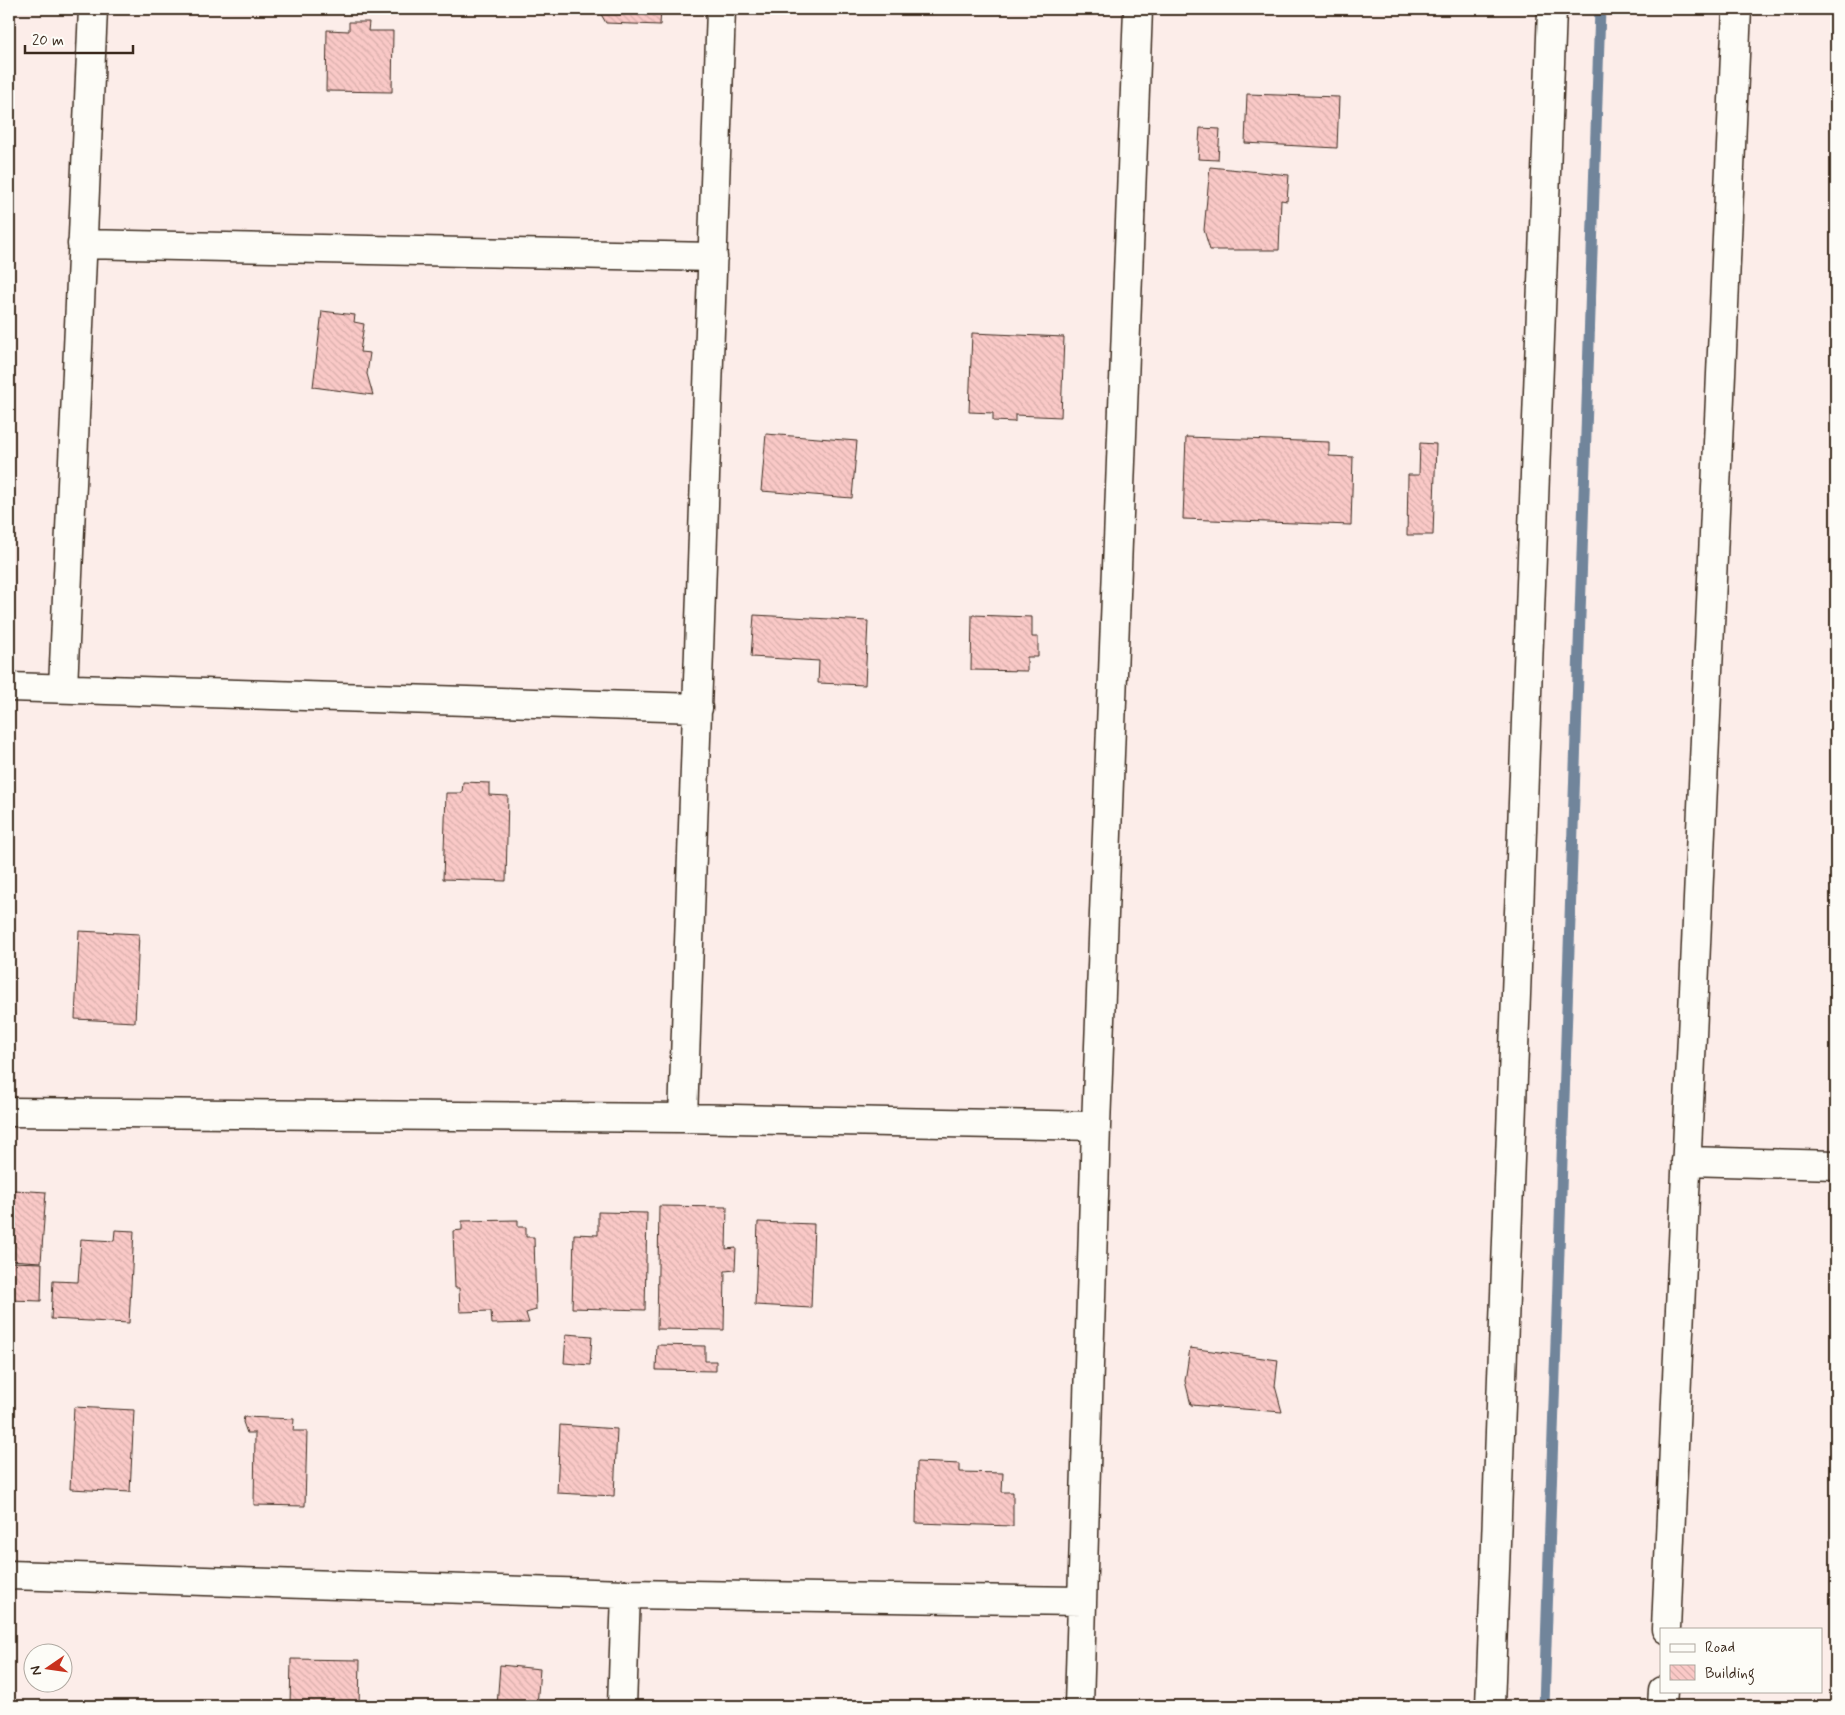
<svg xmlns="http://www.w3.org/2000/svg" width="1845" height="1715" font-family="Mynerve,sans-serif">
  <defs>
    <pattern id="building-back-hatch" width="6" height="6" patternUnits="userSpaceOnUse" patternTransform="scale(1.25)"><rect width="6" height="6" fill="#fac9c7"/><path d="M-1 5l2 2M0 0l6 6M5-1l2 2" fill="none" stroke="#d7adaa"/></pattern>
  </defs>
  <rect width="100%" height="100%" fill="#fcede9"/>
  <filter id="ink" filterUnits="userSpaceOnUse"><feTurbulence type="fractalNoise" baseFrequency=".02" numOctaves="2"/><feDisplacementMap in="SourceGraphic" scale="10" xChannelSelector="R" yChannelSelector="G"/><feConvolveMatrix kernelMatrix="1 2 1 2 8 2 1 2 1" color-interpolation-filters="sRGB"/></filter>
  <g filter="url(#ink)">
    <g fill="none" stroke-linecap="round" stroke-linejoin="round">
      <!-- stream -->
      <path stroke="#71859b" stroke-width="11" d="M1544,1706L1600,9"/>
    </g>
    <!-- building -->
    <path fill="url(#building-back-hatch)" stroke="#3b2a1e" d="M598,9H661L660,25L606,23Z
      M349,22H369L368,31H393L392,92L326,91L327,30L349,31Z
      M1247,94L1339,97L1337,148L1245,143Z
      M1200,128L1220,129L1218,160L1198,159Z
      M1210,167L1289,175L1287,201L1281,200L1279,250H1210L1204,230Z
      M322,311L355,315L354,322L364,324L360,352L370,353L367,374L373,395L313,387Z
      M972,333L1064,337L1061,417L1015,415V422L993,421V413L969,412Z
      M766,434L857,441L852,498L761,491Z
      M1186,437L1329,442V456L1353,457L1351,525L1183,519Z
      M1420,443L1436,444L1433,535H1407L1408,475H1419Z
      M754,615L868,621L865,685L818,683L819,661L751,657Z
      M972,615L1032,617V637H1038V657H1027V671L971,670Z
      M463,782L489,783V795L508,796L506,881L443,879L446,793H462Z
      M79,931L139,934L135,1022L75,1019Z
      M14,1190L46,1192L41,1262L9,1260V1193Z
      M659,1206L727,1207L726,1249L736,1248L735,1270L725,1271L724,1330L657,1329Z
      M598,1212L647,1213L645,1310L572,1308L574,1234L598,1235Z
      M518,1220V1227H526V1237H534L536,1310L526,1313L529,1323L492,1324L491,1311L460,1312L459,1288H455L453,1231L462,1230V1221Z
      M758,1222L814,1224L811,1308L755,1305Z
      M115,1230L134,1231L129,1323L51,1319L53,1281L78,1282L81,1239L114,1241Z
      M9,1262L42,1263L41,1301L9,1300Z
      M566,1334L592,1336L590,1365L564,1363Z
      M657,1345L705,1346V1361H716V1371L656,1370Z
      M1190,1348L1278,1360L1275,1386L1282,1412L1191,1405L1185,1381Z
      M74,1407L134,1410L130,1492L70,1489Z
      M244,1417L294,1419L293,1431H307L305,1506L254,1505L255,1433H247L243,1422Z
      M560,1425L617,1429L614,1496L557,1493Z
      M917,1462L960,1464V1472L1003,1473L1002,1492H1013V1526L916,1523Z
      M291,1659L360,1660L359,1706H290Z
      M500,1665L540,1669L537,1706H497Z"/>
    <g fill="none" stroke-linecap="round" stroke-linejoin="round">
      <!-- minor casing -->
      <g stroke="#3b2a1e" stroke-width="31">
        <path id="minor" d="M82,244L713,257
          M9,687L698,708
          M63,688L93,9
          M9,1112L683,1118L1096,1126
          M683,1118L721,9
          M1686,1161L1836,1165
          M9,1575L626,1594L1082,1601
          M1666,1629L1737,9
          M622,1706L626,1594
          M1079,1706L1096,1126L1138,9
          M1490,1706L1552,9
          M1662,1706L1663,1691"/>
      </g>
      <!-- minor -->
      <use href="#minor" stroke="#fdfcf7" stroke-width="28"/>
    </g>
  </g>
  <!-- margin -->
  <rect width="1845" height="1715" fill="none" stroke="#fdfcf7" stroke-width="30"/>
  <rect x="15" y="15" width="1815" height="1685" fill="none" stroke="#3b2a1e" stroke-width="2" filter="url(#ink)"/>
  <!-- legend -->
  <rect x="1660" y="1628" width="162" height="65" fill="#fdfcf7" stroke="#afa8a0"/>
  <rect x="1670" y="1644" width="25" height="8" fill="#fdfcf7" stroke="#afa8a0"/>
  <text x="1705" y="1652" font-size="15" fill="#3b2a1e">Road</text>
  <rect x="1670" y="1665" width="25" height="15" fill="url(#building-back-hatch)" stroke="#afa8a0"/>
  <text x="1705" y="1678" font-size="15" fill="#3b2a1e">Building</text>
  <!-- north arrow -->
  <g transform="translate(48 1668) rotate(257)"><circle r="24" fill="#fdfcf7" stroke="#afa8a0"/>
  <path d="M0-4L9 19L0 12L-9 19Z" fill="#c8321e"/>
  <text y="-8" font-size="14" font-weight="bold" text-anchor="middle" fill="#3b2a1e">N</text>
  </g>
  <!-- scale -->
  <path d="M25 45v8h108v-8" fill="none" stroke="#3b2a1e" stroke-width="2.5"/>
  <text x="32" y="45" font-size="15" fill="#3b2a1e" stroke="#fdfcf7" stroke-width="4" paint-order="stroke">20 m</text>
</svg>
